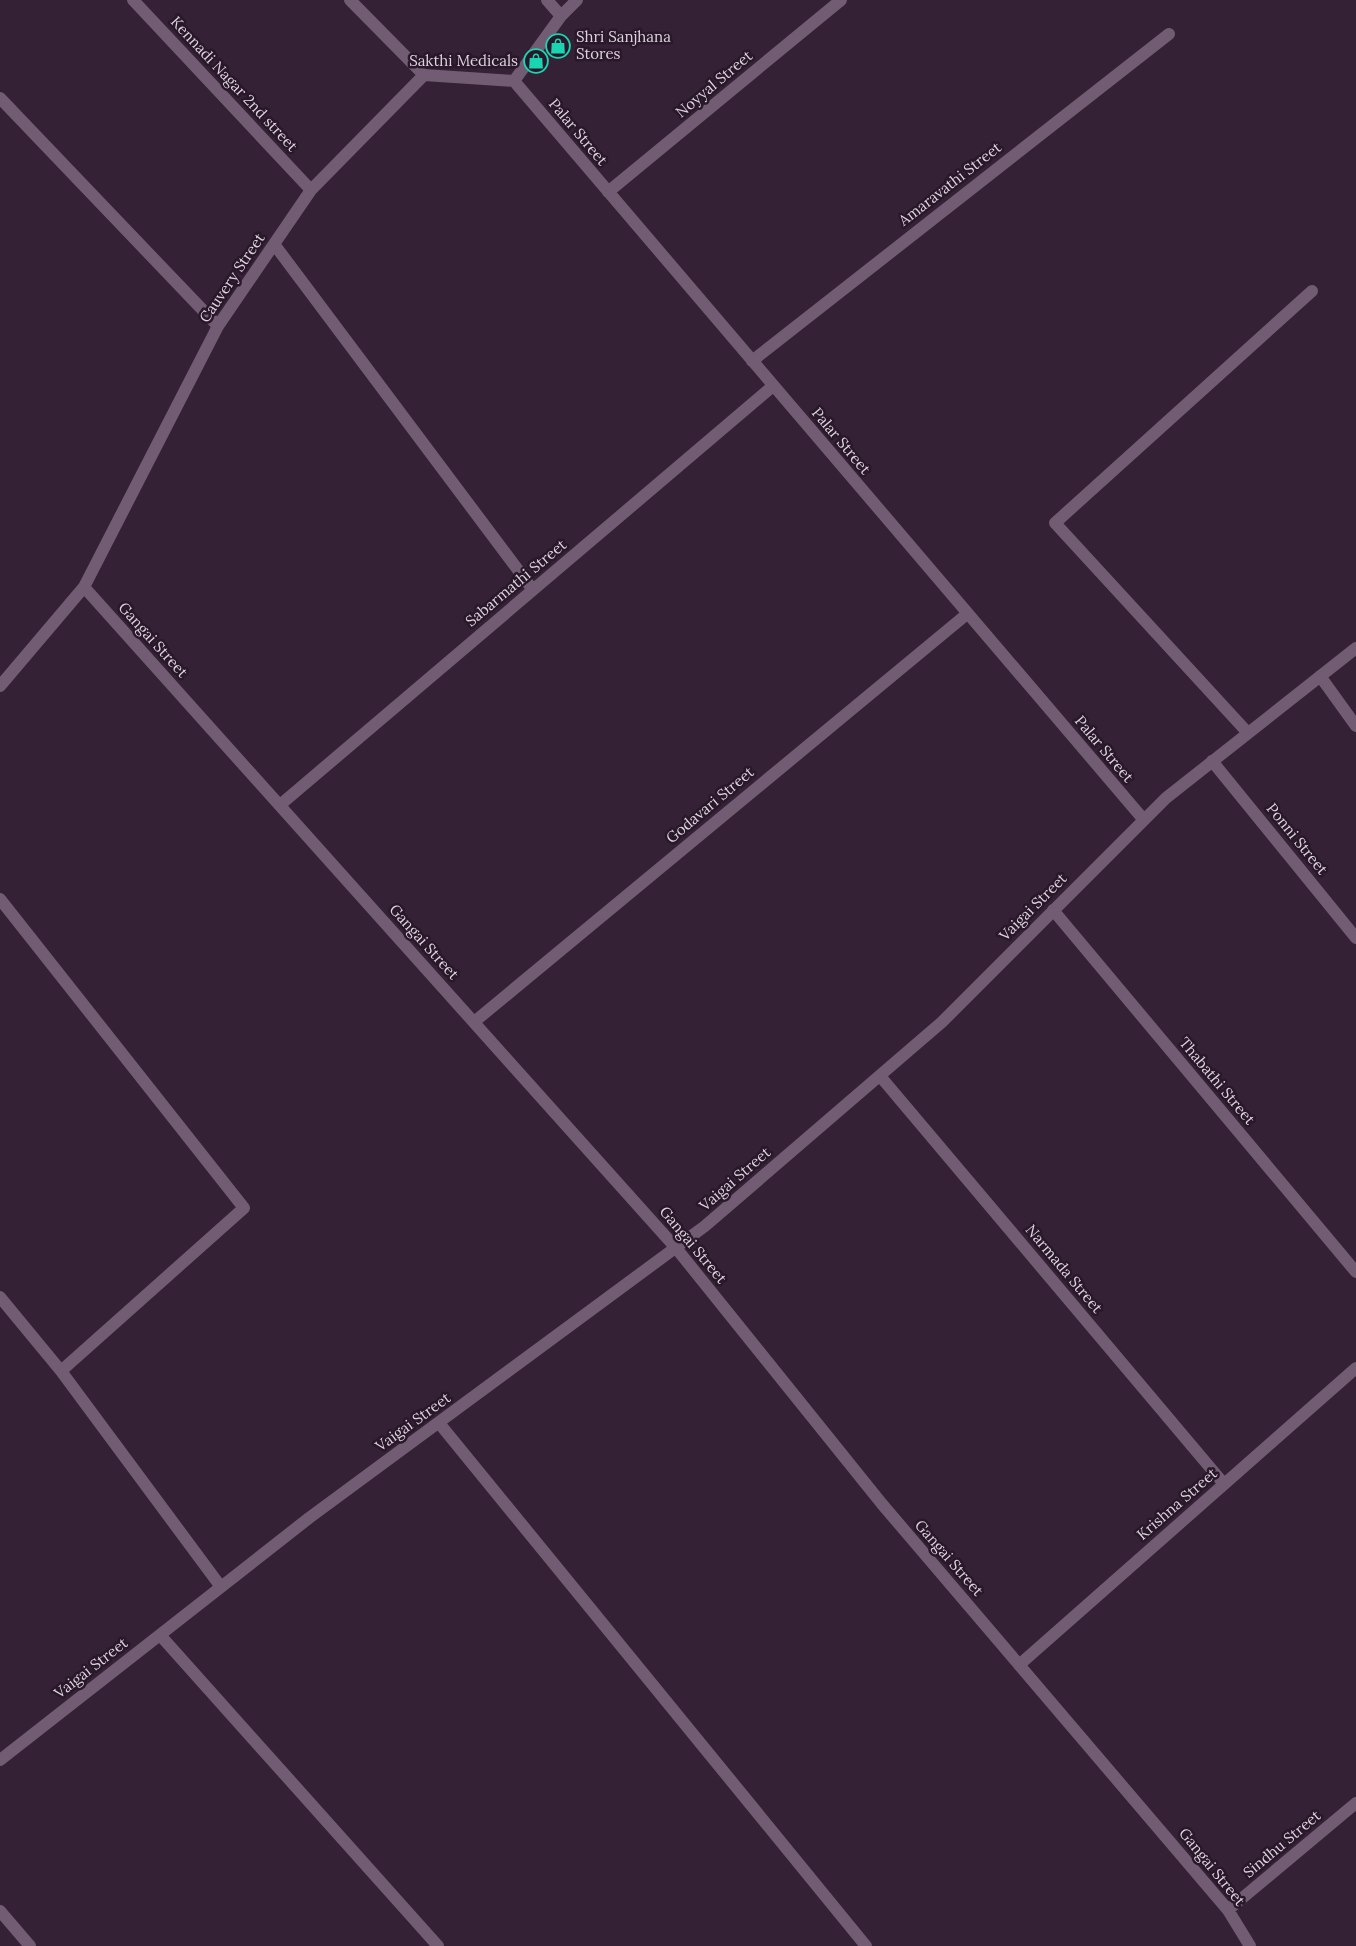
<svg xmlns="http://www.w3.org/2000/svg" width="1356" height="1946" font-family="Lora,serif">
  <rect width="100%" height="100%" fill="#342135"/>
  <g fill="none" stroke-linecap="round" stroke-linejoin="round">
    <!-- minor -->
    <path stroke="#725c73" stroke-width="12" d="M133,0L311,190
      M350,0L424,75
      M547,0L561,16
      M514,81L1144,820
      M0,98L218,326
      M608,192L841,0
      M274,244L533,590
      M752,361L1169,34
      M84,587L676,1248L882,1504L1228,1910L1250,1946
      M1320,676L1356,726
      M0,686L84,587L218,326L311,190L424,75L514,81L561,16L577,0
      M1248,733L1055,523L1312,291
      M1212,761L1356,938
      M280,805L773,386
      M0,899L244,1208L61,1371
      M1053,910L1356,1272
      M474,1022L967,614
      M880,1076L1224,1484
      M0,1297L61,1371L221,1587
      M439,1423L866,1946
      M160,1635L438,1946
      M1019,1665L1356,1368
      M0,1760L309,1518L705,1226L942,1022L1166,798L1356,648
      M1228,1910L1356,1803
      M0,1911L30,1946"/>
  </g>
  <!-- icons -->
  <defs>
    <g id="shop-ring" transform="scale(1.25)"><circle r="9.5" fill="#29172a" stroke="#19d5b2" stroke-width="1.5"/><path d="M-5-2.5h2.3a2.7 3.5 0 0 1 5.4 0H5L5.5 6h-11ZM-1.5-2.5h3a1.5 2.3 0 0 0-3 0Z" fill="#19d5b2"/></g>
  </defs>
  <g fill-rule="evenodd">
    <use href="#shop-ring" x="558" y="46"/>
    <use href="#shop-ring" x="536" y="61"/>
  </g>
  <g text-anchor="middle" stroke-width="5" stroke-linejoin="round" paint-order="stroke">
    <!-- poi labels -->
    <g font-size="15" fill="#dfd2df" stroke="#29172a" text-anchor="start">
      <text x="576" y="42">Shri Sanjhana<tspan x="576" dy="17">Stores</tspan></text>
      <text x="518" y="66" text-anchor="end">Sakthi Medicals</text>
    </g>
    <!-- street labels -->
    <g font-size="15" fill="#dfd2df" stroke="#29172a">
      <text transform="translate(234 84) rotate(47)" y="5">Kennadi Nagar 2nd street</text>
      <text transform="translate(714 84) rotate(-40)" y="5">Noyyal Street</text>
      <text transform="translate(578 132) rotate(50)" y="5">Palar Street</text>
      <text transform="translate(950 184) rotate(-38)" y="5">Amaravathi Street</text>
      <text transform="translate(232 278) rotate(-56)" y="5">Cauvery Street</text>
      <text transform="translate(841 441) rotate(50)" y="5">Palar Street</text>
      <text transform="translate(516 583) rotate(-40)" y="5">Sabarmathi Street</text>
      <text transform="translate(153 640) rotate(48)" y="5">Gangai Street</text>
      <text transform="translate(1104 749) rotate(50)" y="5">Palar Street</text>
      <text transform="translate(710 805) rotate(-40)" y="5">Godavari Street</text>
      <text transform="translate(1297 839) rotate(51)" y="5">Ponni Street</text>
      <text transform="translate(1033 907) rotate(-45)" y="5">Vaigai Street</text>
      <text transform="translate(424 942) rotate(48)" y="5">Gangai Street</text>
      <text transform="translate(1217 1081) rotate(50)" y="5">Thabathi Street</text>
      <text transform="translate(735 1179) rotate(-41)" y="5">Vaigai Street</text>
      <text transform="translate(693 1245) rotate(50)" y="5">Gangai Street</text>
      <text transform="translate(1064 1269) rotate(50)" y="5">Narmada Street</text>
      <text transform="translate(413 1422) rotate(-36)" y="5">Vaigai Street</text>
      <text transform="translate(1177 1504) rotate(-41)" y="5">Krishna Street</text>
      <text transform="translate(949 1558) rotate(49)" y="5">Gangai Street</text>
      <text transform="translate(91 1668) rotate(-38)" y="5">Vaigai Street</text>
      <text transform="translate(1282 1844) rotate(-40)" y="5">Sindhu Street</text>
      <text transform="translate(1212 1867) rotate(51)" y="5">Gangai Street</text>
    </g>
  </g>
</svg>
